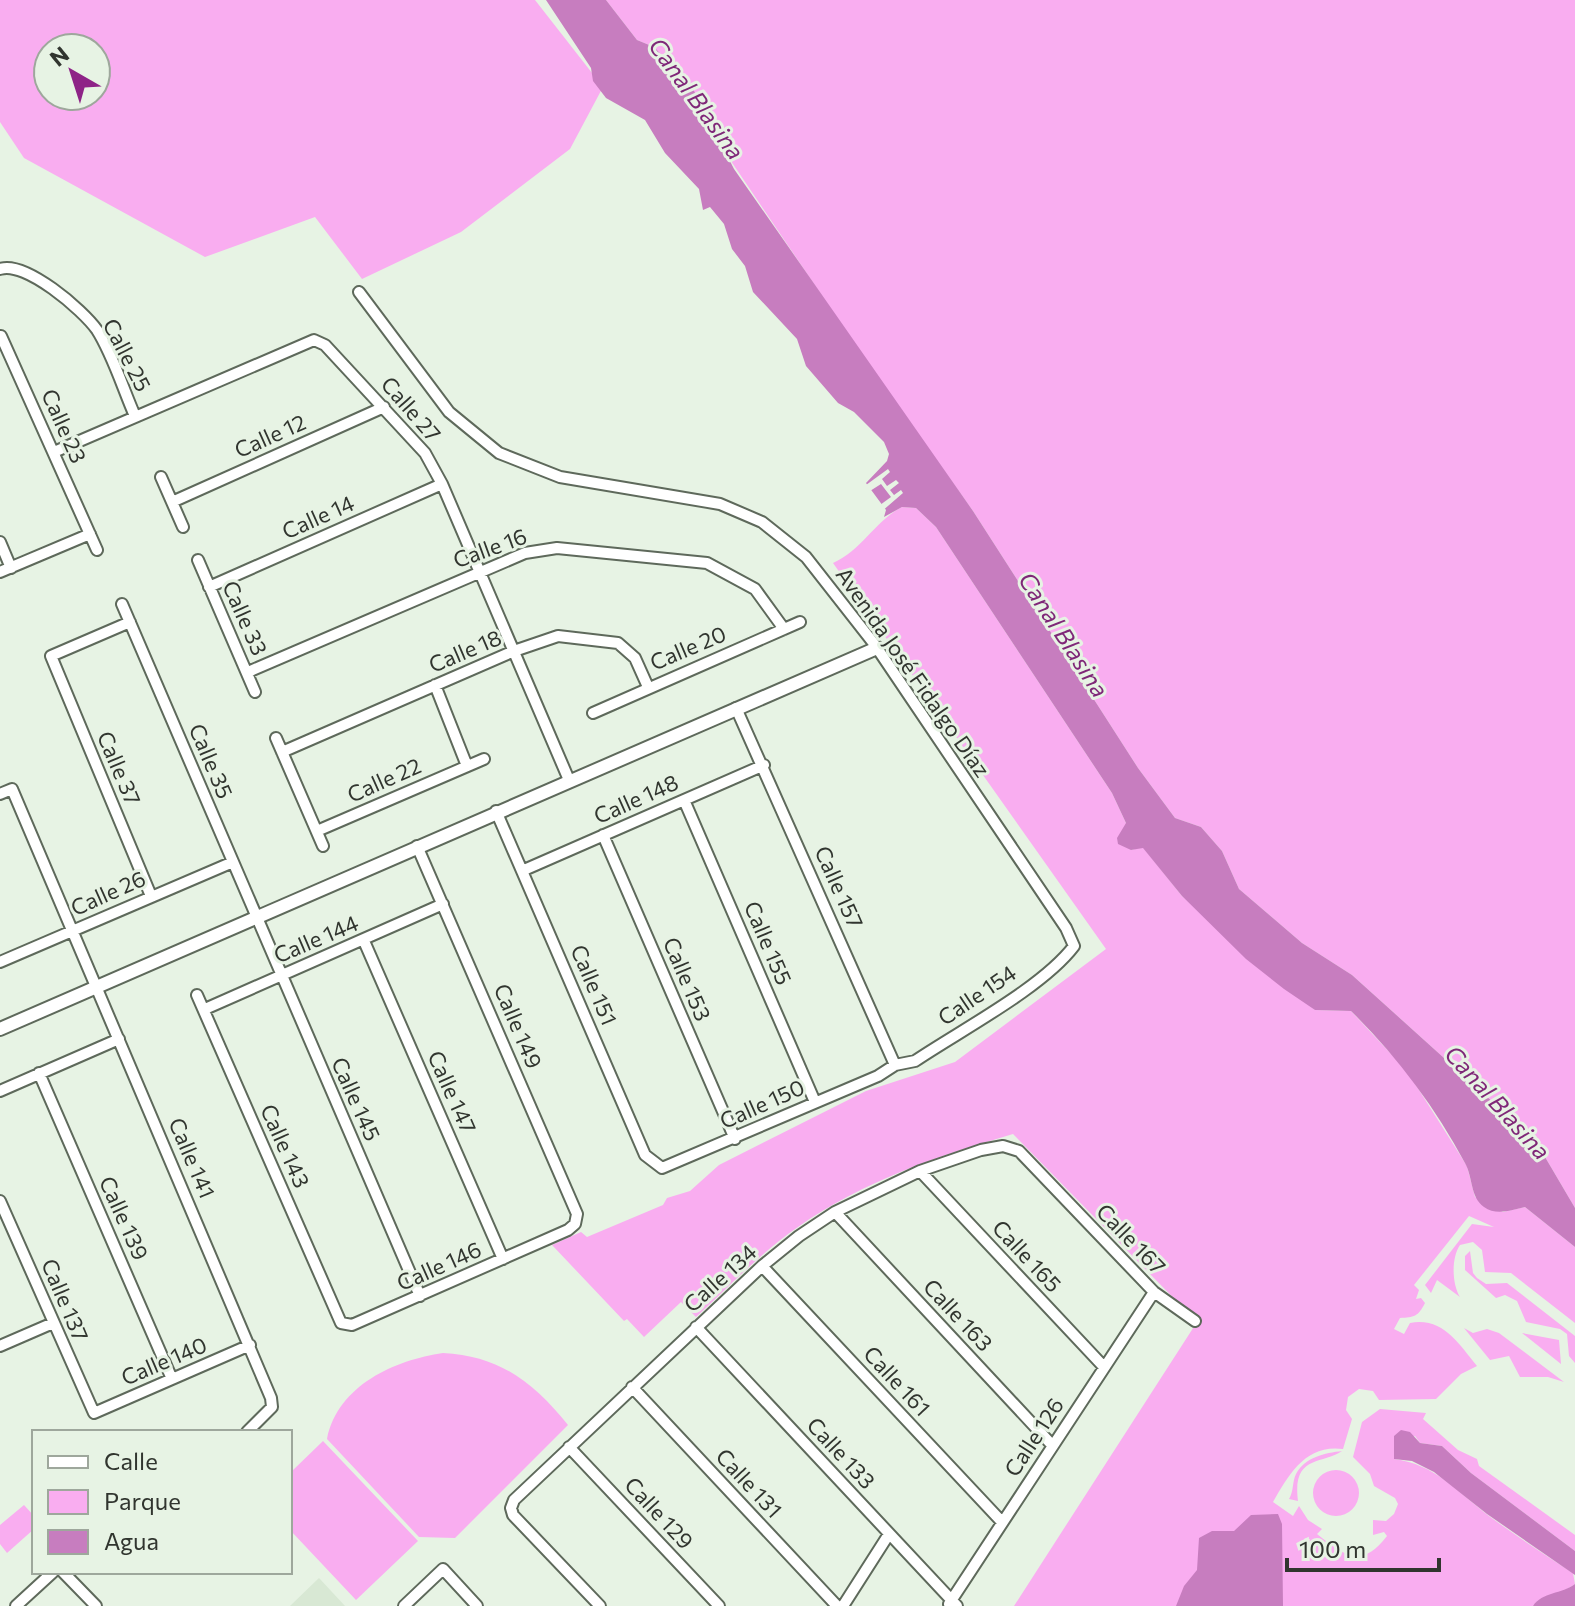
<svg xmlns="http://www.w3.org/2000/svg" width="1575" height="1606" font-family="Commissioner,sans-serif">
  <rect width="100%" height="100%" fill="#e7f3e4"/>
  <!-- built -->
  <path fill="#d8e8d4" d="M319,1578L345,1606H290Z"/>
  <!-- green -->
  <path fill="#f9adf0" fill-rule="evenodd" d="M0,0H535L603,87L570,149L461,232L362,279L315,217L205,257L24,158L0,122ZM48,48H96V96H48Z
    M606,0H1575V1208L1535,1140L1352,975L1302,943L1239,889L1222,851L1201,827L1175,818L1138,768L973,511L868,364L654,47L637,40Z
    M902,507L916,508L936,527L1112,793L1126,823L1131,850L1143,847L1182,896L1315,1010L1351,1011L1407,1071L1467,1166L1475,1197L1503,1212L1525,1207L1575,1247V1323L1511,1273L1485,1272L1482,1250L1473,1242L1460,1245C1451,1258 1452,1284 1460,1297L1437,1280L1431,1293L1425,1285L1472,1224L1494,1227L1469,1216L1414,1285L1419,1290L1416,1299L1421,1298L1425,1303C1418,1317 1414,1317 1400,1318L1394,1329L1404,1334L1410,1323C1443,1317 1458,1343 1477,1366L1461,1374L1436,1399L1379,1400L1373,1391L1359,1389L1348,1397L1346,1410L1352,1419L1343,1449C1306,1444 1289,1474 1273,1502L1293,1516L1299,1506L1308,1520L1322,1529L1317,1534C1344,1555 1361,1570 1387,1536L1384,1532L1373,1535V1520L1386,1521L1394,1514L1398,1504L1395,1498L1374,1486L1370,1474L1353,1457L1362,1422L1380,1409L1426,1413L1423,1419L1458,1450L1477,1459L1479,1466L1575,1535V1551L1471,1473L1442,1446L1420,1443L1415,1436L1394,1442V1459C1435,1464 1458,1492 1489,1516C1516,1536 1544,1554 1573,1573L1575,1584C1561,1595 1545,1594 1533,1606H1014L1197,1322L1013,1134C938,1156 863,1181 798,1227C761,1252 729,1287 696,1317L681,1302L644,1337L627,1319L624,1321L552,1245L581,1232L587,1237L663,1205L667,1198L690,1191L719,1165L866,1091L955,1062L1106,949L833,563C861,551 875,521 902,507Z
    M1470,1251L1473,1273L1477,1278L1486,1284L1507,1283L1575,1336V1363L1569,1356L1567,1334L1560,1329L1526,1322L1517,1301L1505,1295L1496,1298L1465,1270V1256Z
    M1464,1328L1473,1333L1487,1329L1499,1333L1564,1382L1548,1377H1520L1509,1356L1490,1360Z
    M1522,1333L1559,1340L1561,1364Z
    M443,1353C500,1356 533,1382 568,1425L455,1538L419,1537L327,1439C338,1385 395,1360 443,1353Z
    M323,1441L418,1541L356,1600L290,1530V1473Z
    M1342,1451C1321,1465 1292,1455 1298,1501L1289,1499C1294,1491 1292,1482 1296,1474C1305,1457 1325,1453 1342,1451Z
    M1313 1493a23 23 0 1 1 46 0a23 23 0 1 1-46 0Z
    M24,1505L34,1516V1529L7,1553L0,1544V1525Z"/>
  <!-- water -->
  <path fill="#c77dbf" d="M546,0H606L637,40L654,47L692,87L734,169L973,511L1138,768L1175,818L1201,827L1222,851L1239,889L1302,943L1352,975L1535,1140L1575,1208V1247L1525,1207C1512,1210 1496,1216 1484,1207C1470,1197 1473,1177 1465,1163C1435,1107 1396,1055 1351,1011L1315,1010L1284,989L1246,959L1182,896L1143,848L1131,850L1118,844L1117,838L1126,823L1112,793L936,527L916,508L902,507L884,517L886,510L866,483L887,461L889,454L884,442L854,412L838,403L806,366L797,339L753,292L745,266L732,249L724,224L710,207L703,210L699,189L665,153L645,120L606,98L593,81L591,68Z
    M1401,1430L1410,1432L1420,1443L1442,1446L1471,1473L1575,1551V1575L1487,1514L1434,1472L1412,1461L1394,1459V1436Z
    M1278,1514L1282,1524L1283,1606H1176L1184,1586L1197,1570L1199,1538L1212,1531H1234L1251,1515Z
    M1575,1584V1606H1533C1542,1592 1562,1594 1575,1584Z"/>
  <!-- pier -->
  <path fill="#e7f3e4" d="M888,469L890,472L882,479L887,486L896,480L899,483L890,490L894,495L901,490L903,493L881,512L880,505L891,497L881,484L870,491L866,485Z"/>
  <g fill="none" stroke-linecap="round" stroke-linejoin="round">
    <!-- minor casing -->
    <g stroke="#5e695b" stroke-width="14">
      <path id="minor" d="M0,269C25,260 83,310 97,330C113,355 123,389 135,416
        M359,292L449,412L499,453L560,477L720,504L762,522L806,557L875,645L1066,928L1074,946C1042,988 961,1030 915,1061L895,1065L878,1076L662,1168L645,1155L496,811
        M1,336L97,550
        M54,452L314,340L325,345L425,453L442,484L569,780
        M161,477L183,527
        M172,502L384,407
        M0,542L11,568
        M198,560L255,692
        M0,572L90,534
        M209,587L442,484
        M122,604L420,1296
        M130,622L51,656L151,896
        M248,672L525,553L557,548L707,563L755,589L784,629
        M435,685L467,766
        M736,708L895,1065
        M593,713L800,622
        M276,738L323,846
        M282,752L514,651L558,636L618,643L635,658L648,687
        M0,794L12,789L271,1398L272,1407L247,1432
        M684,800L815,1102
        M317,831L484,759
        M603,835L735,1139
        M524,870L764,765
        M364,941L503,1259
        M0,962L233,862
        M197,995L341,1323L352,1325L568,1230L575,1224L577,1214L417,846
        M205,1009L443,904
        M39,1073L172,1379
        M0,1091L119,1039
        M920,1171L1104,1367
        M0,1201L94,1413L250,1345
        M835,1212L1052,1445
        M762,1266L1002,1522
        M696,1327L957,1606
        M0,1346L53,1323
        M632,1387L837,1606
        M569,1447L719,1606
        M63,1572L96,1606
        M949,1604L1154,1292
        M16,1606L53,1572
        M404,1606L443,1569L477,1606
        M600,1606L513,1515L511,1508L514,1500L762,1266L799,1236L835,1212L920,1171L981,1150L1003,1146L1019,1151L1154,1292L1195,1321
        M843,1606L889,1534"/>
    </g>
    <!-- tertiary casing -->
    <g stroke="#5e695b" stroke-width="16">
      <path id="tertiary" d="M0,1029L877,648"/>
    </g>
    <!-- minor -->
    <use href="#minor" stroke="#fff" stroke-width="10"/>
    <!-- tertiary -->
    <use href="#tertiary" stroke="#fff" stroke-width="12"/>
  </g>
  <g text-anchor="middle" stroke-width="6" stroke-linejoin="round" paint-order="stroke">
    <!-- street labels -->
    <g font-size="22" fill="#31352f" stroke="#e7f3e4">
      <text transform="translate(127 355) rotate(63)" y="8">Calle 25</text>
      <text transform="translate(411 409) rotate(49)" y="8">Calle 27</text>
      <text transform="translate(64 426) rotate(66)" y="8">Calle 23</text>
      <text transform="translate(270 436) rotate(-24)" y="8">Calle 12</text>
      <text transform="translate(318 517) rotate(-24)" y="8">Calle 14</text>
      <text transform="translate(490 548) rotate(-20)" y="8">Calle 16</text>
      <text transform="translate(245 618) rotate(66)" y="8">Calle 33</text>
      <text transform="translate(688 648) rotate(-23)" y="8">Calle 20</text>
      <text transform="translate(465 651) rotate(-23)" y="8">Calle 18</text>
      <text transform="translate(913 672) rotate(55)" y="8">Avenida José Fidalgo Díaz</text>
      <text transform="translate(211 761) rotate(67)" y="8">Calle 35</text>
      <text transform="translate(119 768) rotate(67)" y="8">Calle 37</text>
      <text transform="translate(384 780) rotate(-24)" y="8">Calle 22</text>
      <text transform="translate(636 799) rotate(-24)" y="8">Calle 148</text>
      <text transform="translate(839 887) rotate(66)" y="8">Calle 157</text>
      <text transform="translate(108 893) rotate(-24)" y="8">Calle 26</text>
      <text transform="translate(316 939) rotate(-23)" y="8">Calle 144</text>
      <text transform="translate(768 943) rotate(67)" y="8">Calle 155</text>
      <text transform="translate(687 979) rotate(67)" y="8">Calle 153</text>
      <text transform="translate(594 985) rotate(67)" y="8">Calle 151</text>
      <text transform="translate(977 995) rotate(-34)" y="8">Calle 154</text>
      <text transform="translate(518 1026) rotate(67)" y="8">Calle 149</text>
      <text transform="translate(452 1092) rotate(66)" y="8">Calle 147</text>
      <text transform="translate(356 1099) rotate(66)" y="8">Calle 145</text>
      <text transform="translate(762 1104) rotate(-24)" y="8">Calle 150</text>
      <text transform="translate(285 1146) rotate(66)" y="8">Calle 143</text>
      <text transform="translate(192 1158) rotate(67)" y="8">Calle 141</text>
      <text transform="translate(124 1218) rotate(66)" y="8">Calle 139</text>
      <text transform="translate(1131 1239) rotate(46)" y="8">Calle 167</text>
      <text transform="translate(1027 1256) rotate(47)" y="8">Calle 165</text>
      <text transform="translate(439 1266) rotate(-24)" y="8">Calle 146</text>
      <text transform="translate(720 1278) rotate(-42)" y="8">Calle 134</text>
      <text transform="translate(65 1300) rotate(67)" y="8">Calle 137</text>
      <text transform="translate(958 1315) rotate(47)" y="8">Calle 163</text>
      <text transform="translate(164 1361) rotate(-23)" y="8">Calle 140</text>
      <text transform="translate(897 1381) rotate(47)" y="8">Calle 161</text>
      <text transform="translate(1034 1437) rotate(-57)" y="8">Calle 126</text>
      <text transform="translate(841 1453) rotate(47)" y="8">Calle 133</text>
      <text transform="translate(749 1483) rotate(47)" y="8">Calle 131</text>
      <text transform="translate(659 1513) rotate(47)" y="8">Calle 129</text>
    </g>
    <!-- water labels -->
    <g font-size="24" font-style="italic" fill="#7f2778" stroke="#e7f3e4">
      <text transform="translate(696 99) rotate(54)" y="8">Canal Blasina</text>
      <text transform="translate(1063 635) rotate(57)" y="8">Canal Blasina</text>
      <text transform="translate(1497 1103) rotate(48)" y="8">Canal Blasina</text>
    </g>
  </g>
  <!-- legend -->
  <rect x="32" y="1430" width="260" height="144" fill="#e7f3e4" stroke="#9ea79c" stroke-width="2"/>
  <rect x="48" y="1456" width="40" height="12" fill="#ffffff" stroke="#9ea79c" stroke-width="2"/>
  <text x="104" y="1470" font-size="24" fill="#31352f">Calle</text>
  <rect x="48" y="1490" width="40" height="24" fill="#f9adf0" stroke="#9ea79c" stroke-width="2"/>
  <text x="104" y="1510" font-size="24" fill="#31352f">Parque</text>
  <rect x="48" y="1530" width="40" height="24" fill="#c77dbf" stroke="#9ea79c" stroke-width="2"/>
  <text x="104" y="1550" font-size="24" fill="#31352f">Agua</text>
  <!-- north arrow -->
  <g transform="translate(72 72) rotate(321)"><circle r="38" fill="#e7f3e4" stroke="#9ea79c" stroke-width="2"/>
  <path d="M0-6L14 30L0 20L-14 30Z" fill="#8e2387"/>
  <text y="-12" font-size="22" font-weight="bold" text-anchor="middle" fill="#31352f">N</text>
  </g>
  <!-- scale -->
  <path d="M1287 1558v12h152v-12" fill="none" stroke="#31352f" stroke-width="4"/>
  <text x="1299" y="1558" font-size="24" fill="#31352f" stroke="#e7f3e4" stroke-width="6" paint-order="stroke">100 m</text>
</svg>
